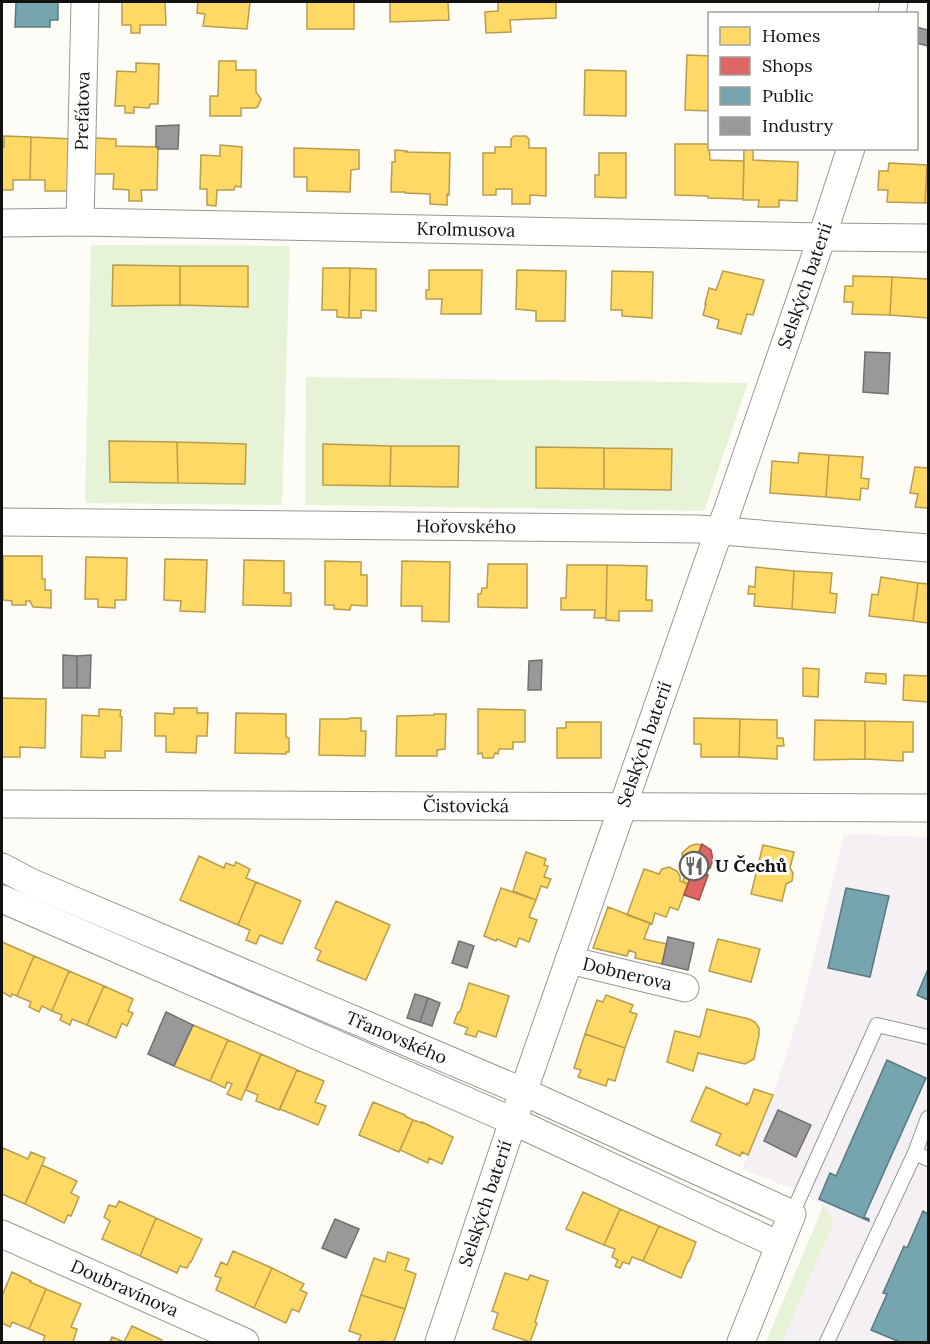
<svg xmlns="http://www.w3.org/2000/svg" width="930" height="1344" font-family="Lora,serif">
  <rect width="100%" height="100%" fill="#fdfcf7"/>
  <!-- industrial -->
  <path fill="#f5f0f3" d="M844,834L928,837V1342H766L823,1206L801,1192L742,1169L770,1105L801,1009Z"/>
  <!-- green -->
  <path fill="#e7f3d7" fill-rule="evenodd" d="M91,245L290,246L282,505L85,503ZM113,266H248V306H112ZM109,441L246,444L245,484L110,482Z
    M306,377L748,383L704,511L305,505ZM323,444L458,446V487L323,485ZM536,448L672,450L671,490L536,488Z
    M824,1206L834,1222L812,1271L782,1342H766Z"/>
  <!-- homes -->
  <path fill="#ffd966" stroke="#b89d4c" stroke-width="1.5" d="M122,2H165L166,25H140V33H131V25H122Z
    M198,2H250L247,29L203,26L205,14L197,13Z
    M307,2H354V29H307Z
    M390,2H448L449,20L390,22Z
    M498,2H556V18L510,20L511,32L486,33L485,12L498,11Z
    M687,55L710,56V111L685,110Z
    M219,61H236V70H256V92L261,99L258,106L256,108H241V116H210V96H218Z
    M136,63L159,64L158,104H150L149,108L134,107V113H125V106H115L117,71L136,72Z
    M585,70L626,71V116L584,115Z
    M4,136L31,137L30,180H13V190H2V147H4Z
    M514,136H526L529,139V148H546V196L530,195V204H512V189H496V195H483V153H495V147H511V139Z
    M31,137L72,139L71,191H45V180H30Z
    M94,138L116,139V146L158,147L157,190H141L142,201H129V190L113,189L114,174H93Z
    M675,144H709L710,160L744,161L743,199L708,198V196L675,195Z
    M220,145L242,147L241,187L235,186L234,190H217L216,206L207,205V189H200L201,155L220,156Z
    M294,148L359,150V169L351,170L350,192L307,191V177H294Z
    M744,148H753V160L798,162L797,201L779,200V207H758L759,200H743Z
    M395,150L407,151L406,152L450,153L449,195L447,194V205L430,204V194L405,193V192H391L392,162H395Z
    M599,153H626V198L595,197V175H599Z
    M889,163L927,165L925,203L887,202L888,190H878L879,171H888Z
    M927,165H928V203H925Z
    M113,265L180,266V305L112,306Z
    M180,266H248V307L180,305Z
    M323,268H350L349,318L337,317V310H322Z
    M350,268L376,269V311L361,310V318H349Z
    M429,270H482L481,314H441L442,299H426V290H429Z
    M517,270L566,271L565,321H536V311L516,309Z
    M612,271L653,272L652,318L622,316V310H611Z
    M723,271L764,280L753,315L747,314L741,334L717,328L719,320L703,315L706,304H705L709,288L716,290Z
    M853,276L892,277L890,315L852,314L853,302H844L845,286H853Z
    M892,277L928,279V318L890,315Z
    M109,441L177,442L178,483L110,482Z
    M177,442L246,444L245,484L178,483Z
    M323,444L391,446L390,486L323,485Z
    M391,446H459L458,487L390,486Z
    M536,447L604,448V489L536,488Z
    M604,448L672,449L671,490L604,489Z
    M799,453L829,455L826,497L770,493L772,461L798,463Z
    M829,455L863,457L861,478L869,479L868,489L861,488L860,500L826,497Z
    M915,467L928,468V508L915,507L918,494L910,493Z
    M3,556H42V579H45V590H51V608L33,607L30,601H26V605H12V601L3,600Z
    M86,557L127,558L126,600H115V608L98,607V599H85Z
    M165,559L207,560L205,612L180,611L181,601L164,600Z
    M244,560L284,561V593H291V606L243,605Z
    M325,561L361,562V575H367V606L351,605L350,610L334,609V605H325Z
    M402,561L450,562L449,622L422,621V606H401Z
    M488,564H527V608L478,607V594H481L482,588H487Z
    M567,565H607L606,618H594L595,610H561V598H566Z
    M607,565L647,566L646,600H652V611H619V621L606,620Z
    M756,567L794,571L792,609L754,606L755,594H748L749,586L755,587Z
    M794,571L832,573L830,593L837,594L835,613L792,609Z
    M881,577L918,583L913,621L869,616L872,594L878,595Z
    M918,583L928,584V623L913,621Z
    M803,668L819,669L818,697L803,696Z
    M866,673L886,674V684L865,682Z
    M904,675L928,676V702L903,700Z
    M2,698L46,699L45,748L20,747V757H2Z
    M174,708H197V713H208L207,736H197L196,753L166,752V736H155V713L174,714Z
    M99,709L121,710L120,716L122,717L121,751H105V758L81,757L82,715L99,716Z
    M478,709L525,710V742H513V749H499L498,754L495,753L493,758H483L482,753L478,754Z
    M236,713L286,714V737L289,738V752H286V754L235,753Z
    M434,714H446L445,749L437,750V756H396L397,716L434,715Z
    M350,718H361V731H366L365,756L319,755L320,719H349Z
    M694,718L740,719L739,757H701V744H694Z
    M740,719L777,720V738H783L784,746H777V759L739,757Z
    M815,720L865,721V759L814,760Z
    M865,721L913,722V752H903V761L865,759Z
    M566,722H601V758H557V728H566Z
    M696,844L701,845L688,884L683,882L686,869L683,865L682,853L690,846Z
    M763,845L794,852L790,868L793,873L792,881L786,884L782,901L751,894Z
    M526,852L546,859L544,865L548,866L544,877L551,879L547,888L541,886L536,900L513,891Z
    M199,856L224,868L226,863L234,866L236,862L250,869L246,878L256,882L238,925L180,900Z
    M669,867L677,871L680,876V881L688,884L678,910L670,907L666,917L655,913L652,924L627,915L644,869L659,874L662,869Z
    M256,882L301,901L282,944L260,935L256,944L246,940L250,930L238,925Z
    M501,888L536,900L529,917L537,920L529,942L519,938L516,947L497,939L496,941L484,936Z
    M336,901L390,925L366,980L317,960L321,951L315,948Z
    M608,907L650,923L644,939L667,944L662,964L635,958L636,953L629,950L627,956L593,948Z
    M718,939L760,949L751,982L709,971Z
    M2,942L34,956L17,996L12,994L11,997L2,992Z
    M34,956L69,971L52,1011L42,1006L39,1012L29,1007L31,1002L17,996Z
    M69,971L104,986L87,1025L72,1019L70,1025L60,1020L62,1015L52,1011Z
    M469,983L509,996L496,1037L478,1031L476,1037L465,1034L468,1028L454,1023L458,1012H460Z
    M104,986L133,999L128,1011L133,1013L127,1026L122,1023L116,1038L87,1025Z
    M606,995L633,1005L630,1012L637,1014L625,1048L585,1034L597,1000L603,1002Z
    M707,1009L749,1019L755,1022L759,1028V1035L754,1059L745,1064L698,1053L693,1071L667,1062L675,1031L700,1037Z
    M193,1025L228,1040L210,1081L174,1066Z
    M585,1034L625,1048L615,1081L608,1079L606,1086L578,1077L581,1070L574,1068Z
    M228,1040L261,1054L241,1100L227,1094L232,1084L227,1082L225,1088L210,1081Z
    M261,1054L297,1070L279,1110L256,1101L258,1095L246,1090Z
    M297,1070L324,1081L315,1102L326,1106L318,1125L280,1109Z
    M706,1087L747,1105V1103H749L754,1089L773,1095L748,1155L742,1152L740,1156L716,1145L721,1134L691,1121Z
    M373,1102L405,1115V1116L413,1120L399,1152L359,1135Z
    M413,1120L422,1123V1122L453,1137L442,1164L429,1158L428,1163L400,1150Z
    M3,1148L28,1159L31,1152L45,1158L25,1204L2,1194V1152Z
    M42,1165L77,1181L71,1193L79,1197L71,1216L68,1215L64,1223L25,1204Z
    M583,1192L620,1209L604,1245L566,1229Z
    M119,1201L156,1218L140,1256L102,1239L110,1221L104,1217L109,1205L116,1207Z
    M620,1209L659,1226L643,1261L632,1257L629,1264L623,1262L620,1268L615,1266L618,1260L612,1257L615,1249L604,1245Z
    M156,1218L202,1239L191,1262H190L187,1268L180,1266L177,1273L140,1256Z
    M659,1226L696,1242L689,1261H688L681,1278L643,1261Z
    M233,1251L272,1268L254,1308L216,1290L221,1278L215,1276L221,1262L227,1265Z
    M388,1252L409,1259L405,1270L416,1274L405,1309L361,1295L374,1258L385,1262Z
    M272,1268L304,1284L300,1290L307,1293L299,1312L292,1309L286,1323L254,1308Z
    M12,1272L31,1281L30,1282L46,1289L29,1329L12,1322L10,1327L2,1323V1296Z
    M505,1273L528,1280L530,1275L548,1281L535,1322L537,1323L530,1342L493,1329L498,1313L492,1311Z
    M46,1289L81,1304L71,1327L77,1329L73,1342H46L43,1341L45,1336L29,1329Z
    M361,1295L405,1309L394,1342L381,1341V1342H358L361,1335L349,1331Z
    M132,1326L162,1340L161,1342H110L112,1337L124,1342Z"/>
  <!-- shops -->
  <path fill="#e06666" stroke="#a24c4c" stroke-width="1.5" d="M702,844L711,850L713,860L710,868L704,873L708,875L699,900L684,895Z"/>
  <!-- public -->
  <path fill="#76a5af" stroke="#587980" stroke-width="1.5" d="M16,2H58V20H50V27H15Z
    M846,888L889,896L870,977L828,968Z
    M928,969V1000L917,995Z
    M887,1060L926,1078L864,1217L869,1219V1221L819,1199L830,1173L836,1176Z
    M923,1211L928,1214V1342H900L871,1330L887,1294L883,1293L904,1246L907,1248Z"/>
  <!-- industry -->
  <path fill="#999" stroke="#707070" stroke-width="1.5" d="M916,27L928,30V46L916,43Z
    M179,125L178,149H158V147H156V126Z
    M865,352L890,353L888,394L863,392Z
    M63,655L77,656V688H63Z
    M91,655L90,688H77V656Z
    M542,660L541,690H528L529,661Z
    M668,937L694,943L688,970L662,964Z
    M459,941L474,946L467,968L452,963Z
    M415,994L428,998L420,1022L407,1018Z
    M428,998L440,1003L432,1026L420,1022Z
    M166,1012L193,1025L174,1066L148,1054Z
    M778,1110L811,1125L796,1157L764,1141Z
    M335,1219L359,1229L346,1258L322,1248Z"/>
  <g fill="none" stroke-linecap="round" stroke-linejoin="round">
    <!-- lane casing -->
    <g stroke="#979795" stroke-width="16">
      <path id="lane" d="M915,1153L928,1118
        M792,1214L877,1025L928,1037
        M827,1342L915,1153L928,1159"/>
    </g>
    <!-- street casing -->
    <g stroke="#979795" stroke-width="29">
      <g id="street">
        <path d="M892,14L894,2"/>
        <path id="s1" d="M80,222L85,2"/>
        <path id="s2" d="M2,223L80,222L822,237L928,238"/>
        <path id="s3" d="M2,522L699,529L928,548"/>
        <path id="s4" d="M2,804L928,808"/>
        <path id="s5" d="M2,867L30,882L524,1092L792,1214L741,1342"/>
        <path d="M2,899L513,1121L779,1245"/>
        <path id="s6" d="M569,960L685,988"/>
        <path id="s7" d="M2,1234L245,1342"/>
        <path id="s8" d="M439,1342L513,1121L714,545L727,512L822,237L851,148"/>
      </g>
    </g>
    <!-- lane -->
    <use href="#lane" stroke="#fffffe" stroke-width="14"/>
    <!-- street -->
    <use href="#street" stroke="#fffffe" stroke-width="27"/>
  </g>
  <!-- icons -->
  <defs>
    <g id="restaurant-ring" transform="scale(1.5)"><circle r="9.5" fill="#fff" stroke="#646362" stroke-width="1.5"/><path d="M-5-6h1v4h1v-4h1v4h1v-4h1v5L-1.5 .5V6h-2V.5L-5-1ZM5-6V6H3V1.5H1.5Q1.5-4 5-6Z" fill="#646362"/></g>
  </defs>
  <g fill-rule="evenodd">
    <use href="#restaurant-ring" x="694" y="866"/>
  </g>
  <g text-anchor="middle" stroke-width="6" stroke-linejoin="round" paint-order="stroke">
    <!-- street labels -->
    <g font-size="18" fill="#111" stroke="#fff">
      <text dy="6" stroke="none"><textPath href="#s1" startOffset="111">Prefátova</textPath></text>
      <text dy="6" stroke="none"><textPath href="#s2" startOffset="464">Krolmusova</textPath></text>
      <text dy="6" stroke="none"><textPath href="#s8" startOffset="1118">Selských baterií</textPath></text>
      <text dy="6" stroke="none"><textPath href="#s3" startOffset="464">Hořovského</textPath></text>
      <text dy="6" stroke="none"><textPath href="#s8" startOffset="632">Selských baterií</textPath></text>
      <text dy="6" stroke="none"><textPath href="#s4" startOffset="464">Čistovická</textPath></text>
      <text dy="6" stroke="none"><textPath href="#s6" startOffset="60">Dobnerova</textPath></text>
      <text dy="6" stroke="none"><textPath href="#s5" startOffset="430">Třanovského</textPath></text>
      <text dy="6" stroke="none"><textPath href="#s8" startOffset="146">Selských baterií</textPath></text>
      <text dy="6" stroke="none"><textPath href="#s7" startOffset="134">Doubravínova</textPath></text>
    </g>
    <!-- poi labels -->
    <g font-size="18" font-weight="bold" fill="#111" stroke="#fff" text-anchor="start">
      <text x="715" y="872">U Čechů</text>
    </g>
  </g>
  <!-- border -->
  <rect width="930" height="1344" fill="none" stroke="#111111" stroke-width="6"/>
  <!-- legend -->
  <rect x="708" y="12" width="210" height="138" fill="#ffffff" stroke="#a0a0a0" stroke-width="1.5"/>
  <rect x="720" y="27" width="30" height="18" fill="#ffd966" stroke="#a0a0a0" stroke-width="1.5"/>
  <text x="762" y="42" font-size="18" fill="#111111">Homes</text>
  <rect x="720" y="57" width="30" height="18" fill="#e06666" stroke="#a0a0a0" stroke-width="1.5"/>
  <text x="762" y="72" font-size="18" fill="#111111">Shops</text>
  <rect x="720" y="87" width="30" height="18" fill="#76a5af" stroke="#a0a0a0" stroke-width="1.5"/>
  <text x="762" y="102" font-size="18" fill="#111111">Public</text>
  <rect x="720" y="117" width="30" height="18" fill="#999999" stroke="#a0a0a0" stroke-width="1.5"/>
  <text x="762" y="132" font-size="18" fill="#111111">Industry</text>
</svg>
